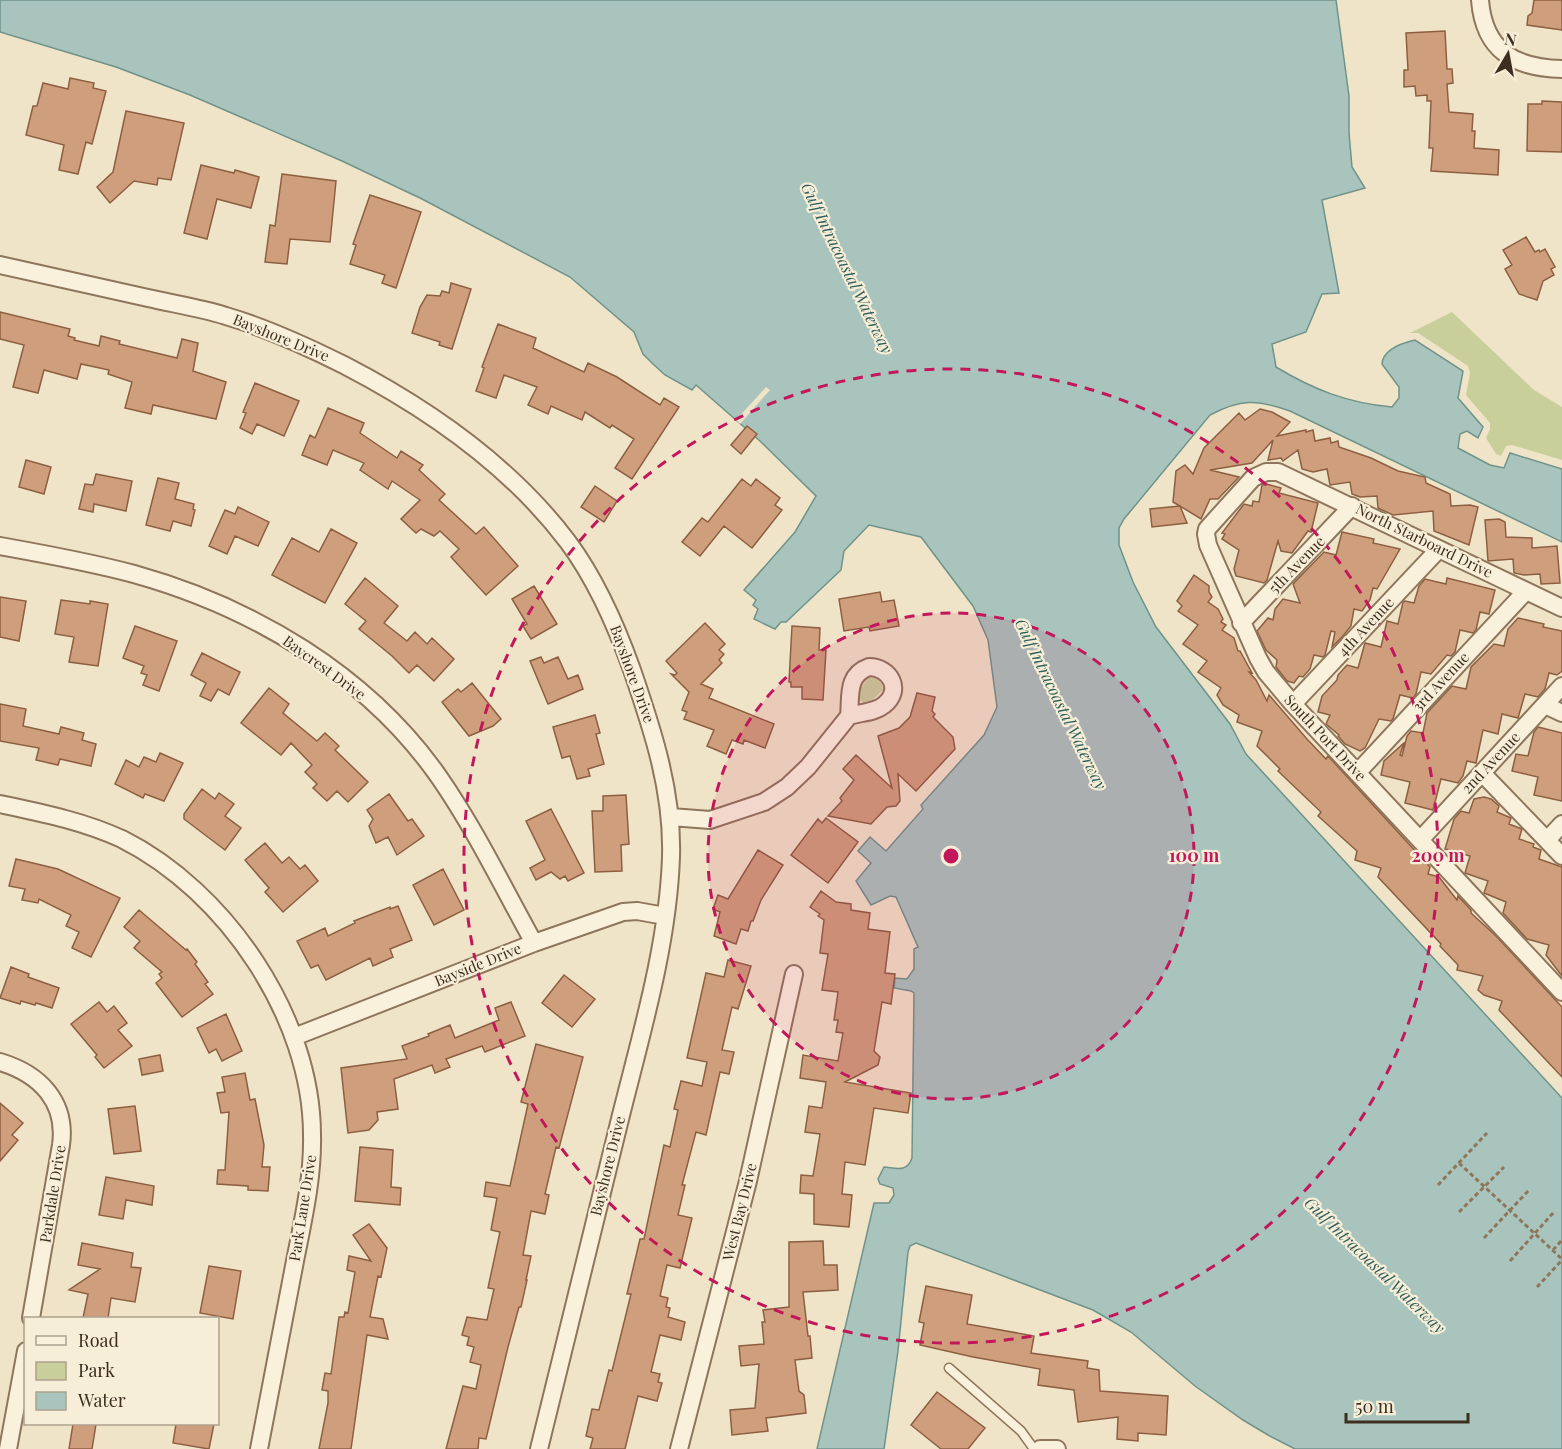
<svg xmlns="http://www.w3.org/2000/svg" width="1562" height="1449" font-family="'Playfair Display',serif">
  <rect width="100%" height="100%" fill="#f0e4c8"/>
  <!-- green -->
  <path fill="#c9cf9b" d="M1452,312L1534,390L1562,407V460L1512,445L1506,446L1501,456L1496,454L1486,438L1490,429V423L1466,395L1470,373L1468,366L1418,333H1410Z
    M869,677H876L881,680L883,690L870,702L863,703L858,698V692Z"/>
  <!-- water -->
  <path fill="#a9c4bc" stroke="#6f938a" stroke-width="1.5" d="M0,0H1336L1349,96V133L1352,167L1365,188L1322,200L1339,293L1322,294L1306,332L1272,344L1276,367C1314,390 1348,403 1392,407L1399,398V387L1382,364C1383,349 1402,343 1415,340L1463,371L1458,398L1483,427L1478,438L1467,431L1460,434L1458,448L1490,465L1504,468L1510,453L1562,469V542L1290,411C1257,399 1240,399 1210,415L1124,519L1119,528V545L1133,582L1156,627L1230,724L1246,754L1562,1098V1449H1295L1268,1435L1243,1420L1195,1386L1131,1332L1093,1310L916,1243L910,1246L908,1252L898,1351L884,1449H817L874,1203H889L894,1195L893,1188L880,1184L878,1179L884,1167C896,1168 907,1173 912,1158L914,993L911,991L894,988L895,978L907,979L914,969V949L918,947L896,897L890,896L871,905L856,881L871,863L858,851L870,837L886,851L923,809L921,805L984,735L997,707L988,640L973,606L921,537L869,525L844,551L841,570L786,622H781L775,629L754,619L758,609L753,605L756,600L744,590L795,532L816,496L760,441L696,385L692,390L665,375L653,364L643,354L634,332L570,277L422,199L342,161L190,95L116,67L0,32Z"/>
  <!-- pier -->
  <path fill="#f0e4c8" d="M766,387L770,390L740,424L736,420Z"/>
  <!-- building -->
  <path fill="#cf9f7d" stroke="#8d5f41" stroke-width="1.5" d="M1534,0H1562V30L1527,25L1528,16L1532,13Z
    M1445,31L1447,69H1452L1453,83L1447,84L1449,112L1473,114L1472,131H1475L1474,148L1499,150L1498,175L1431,171L1433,148H1429L1431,101H1427V95L1416,96L1415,86L1404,87V70H1408L1406,33Z
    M70,78L94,83L93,88L106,91L92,144L86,142L78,174L59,170L64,145L26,135L33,106H37L43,83L68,89Z
    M1542,101L1562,102V152L1527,151L1528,104H1542Z
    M126,111L184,123L171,180L158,178L157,185L134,181L110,203L97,187L113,172Z
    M201,165L234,173L235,170L259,177L251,208L217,199L207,239L184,233Z
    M282,174L336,181L330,242L290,239L287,264L265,262L270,225L275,226Z
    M370,195L421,212L396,288L382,283L385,275L350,264L356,245L353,244Z
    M1526,237L1535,252L1539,250L1540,252L1545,249L1555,267L1551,269L1554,275L1543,281L1537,300L1519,294L1505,269L1512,265L1503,250Z
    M451,283L471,289L452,349L439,345L440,342L412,333L420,307L427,295L440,296L442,291L449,293Z
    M0,312L70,329L68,336L75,338L74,340L99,346L101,336L120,341L119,344L177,358L182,339L198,343L193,371L226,382L216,419L153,405L151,414L125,408L132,382L108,374L109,370L81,364L77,379L44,370L38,393L13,387L24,345L0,339Z
    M498,324L536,338L533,348L584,372L588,363L617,377L660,405L664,398L679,407L632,479L615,468L634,439L612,425L610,428L585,412L582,420L551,406L548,414L528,405L537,387L504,375L496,398L476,391L484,368L482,367Z
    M255,383L299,401L284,436L257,424L252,434L240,428L246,413L243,412Z
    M328,408L364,423L360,433L397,458L401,451L423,465L419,470L445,494L439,500L476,534L484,527L518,566L486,595L451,557L459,549L440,531L434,536L421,529L416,533L401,519L420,500L392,481L388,489L360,470L364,463L333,450L327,465L302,455L310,435L315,438Z
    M1260,409L1272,412L1290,422L1277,436L1306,430V432L1313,430L1315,441L1330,438L1331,443L1338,441L1339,447L1371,458L1398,471L1425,477L1426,483L1450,494L1451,506L1470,505L1478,507L1469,545L1434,531L1433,511L1393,515L1378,508L1377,496L1360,497L1352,494L1350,482L1330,485L1327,469L1313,472L1302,469L1298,450L1283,461L1281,458L1268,460L1273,440L1252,463L1210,470L1239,477L1218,499H1210L1201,519L1180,506L1187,523L1152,527L1150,509L1180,506L1173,502L1176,471L1185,465L1193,474L1204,448L1239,413L1245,420Z
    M747,426L757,434L741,454L731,445Z
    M26,460L51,467L44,494L19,487Z
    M96,474L132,481L126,511L94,504L93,512L79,509L85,484L93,485Z
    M158,478L179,483L175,499L194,504L193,509L195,510L191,526L173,521L170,531L146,525Z
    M742,479L751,486L756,479L780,498L775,505L782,510L752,548L724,526L700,556L682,542L702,518L708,522Z
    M1266,484L1281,488L1279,493L1318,503L1311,532L1308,531L1292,553L1281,551L1278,541L1267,580L1264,583L1236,576L1234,569L1239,550L1222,539L1225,534L1222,533L1244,504L1252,506L1253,501L1259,502L1262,485Z
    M595,486L617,501L604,522L581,507Z
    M238,507L269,522L258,546L235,536L227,554L209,546L225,510L235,514Z
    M1499,519L1505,522L1506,537L1532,538V548L1557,546L1560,583L1541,584L1540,574L1524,575L1514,573L1513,559L1488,561L1485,520Z
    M331,529L357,543L325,603L272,575L292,538L319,552Z
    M1342,532L1374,539L1373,543L1400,549L1377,589L1373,588L1370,600L1362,611L1354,609L1351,626L1342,637L1332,647L1335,632L1331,631L1325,655L1323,657L1314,655L1310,669L1303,677L1299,676L1294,683L1287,681L1276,667L1277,660L1266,650L1257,631L1268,618L1273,620L1275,609L1283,599L1300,603L1293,584L1324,552L1336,555Z
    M1194,575L1209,586V592L1212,597L1208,602L1218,609L1223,619L1221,622L1226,625L1222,630L1234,638L1238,651H1240L1252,673L1249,672L1256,680L1267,701L1269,695L1307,739L1326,759L1328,756L1430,867L1428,874L1439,877L1457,900L1458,896L1471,910V913L1496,936L1562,1007V1077L1499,1010L1502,1001L1484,995L1478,990L1483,976L1457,970L1458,965L1440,946L1441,944L1378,877L1381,868L1355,860L1357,851L1318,816L1321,812L1278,771L1280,769L1257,746L1262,731L1237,722L1239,715L1223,705L1217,695L1221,688L1198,672L1207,661L1183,644L1198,625L1178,611L1182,606L1177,601Z
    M365,578L398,606L384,623L407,641L415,632L427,644L432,638L454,659L434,681L417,665L409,673L392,656L359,629L366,621L345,604Z
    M1447,578L1495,590L1489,614L1480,612L1476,630L1473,633L1460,630L1455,652L1451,656L1447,655L1431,674L1421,672L1416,694L1413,698L1400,695L1393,719L1391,721L1379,719L1365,748L1360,751L1345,744L1338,736L1339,735L1326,724L1330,715L1318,712L1322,696L1337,680L1338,675L1347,665L1358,668L1365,643L1381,647L1387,621L1398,624L1403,602L1405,601L1414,603L1419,586L1425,579L1446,584Z
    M534,586L557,624L531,639L523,626L527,624L512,599Z
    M880,592L882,602L894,600L899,626L870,631L869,627L844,631L839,599Z
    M0,597L26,601L19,641L0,637Z
    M61,600L90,604V601L108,604L98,666L69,662L74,637L55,634Z
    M1518,618L1544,624L1543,627L1562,631V671L1557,675L1549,673L1545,689L1538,697L1525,694L1518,718L1502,714L1498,734L1483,730L1476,763L1467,761L1463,776L1458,783L1441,779L1433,810L1405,803L1410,782L1381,775L1384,761L1404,743L1400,755L1402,756L1407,736L1411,731L1423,733L1427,713L1452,686L1466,689L1471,667L1494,644L1504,646L1508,629Z
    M705,623L725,644L719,650L724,654L719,660L722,663L701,684L713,689L709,698L774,724L765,748L744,740L743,744L732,740L726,754L707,746L714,730L684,719L687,712L682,710L689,692L671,674L675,675L677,673L666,661Z
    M135,626L177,641L159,691L143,685L147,675L141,673L144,666L123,658Z
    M792,626L820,628L819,650H826L823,700L802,699V687H791V682H789Z
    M202,653L240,672L229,695L218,689L211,701L200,696L206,683L191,675Z
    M541,657L544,663L558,657L568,679L578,675L583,689L548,704L530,661Z
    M472,683L501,719L493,726L469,736L442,702L458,689L461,692Z
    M269,688L289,704L283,713L317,741L325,733L339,746L335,750L368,782L348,802L337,791L327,801L313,788L317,784L305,772L312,765L291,743L281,755L241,723Z
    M917,693L935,697L932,711L935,714L933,717L953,737L955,749L916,791L898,774L900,801L896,806L887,807L871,824L828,816L842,801L840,798L854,780L843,769L856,755L892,788L878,736L899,728L910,717Z
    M0,704L26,709L23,726L59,734L61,727L84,733L82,740L96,744L91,766L60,759L58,765L36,760L39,748L0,741Z
    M595,715L600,733L596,734L604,764L588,769L590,776L577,779L570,756L562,758L553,727Z
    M1538,727L1562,733V801L1534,795L1538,777L1512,771L1516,754L1528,756L1534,732Z
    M160,753L183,763L164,801L145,794L143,798L115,784L126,760L139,767L144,757L156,762Z
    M202,789L215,799L219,793L234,804L225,816L241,828L225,850L184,819V814Z
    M389,794L408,821L412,819L424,836L397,855L388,837L376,843L369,826L373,819L367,810Z
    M626,795L629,844L621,845L622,871L595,872L592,811H603V796Z
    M1484,797L1491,799L1499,806L1497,812L1511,818L1509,824L1522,829L1519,839L1534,844L1533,847L1541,850L1539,859L1562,867V976L1546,955L1549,945L1527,939L1503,913L1506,902L1484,893L1488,881L1465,873L1470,856L1445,849L1454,819L1461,811L1469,813L1474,799Z
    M551,809L584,873L568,881L565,876L560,879L551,872L536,880L530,868L545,860L526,821Z
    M826,818L858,842L828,883L791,855L818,819L822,823Z
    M265,843L282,863L289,857L300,869L305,865L318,881L283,912L265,892L269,888L245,860Z
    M758,850L783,865L761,900L753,921H751L748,931L741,929L736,944L714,936L720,912L713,909L718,895L728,899Z
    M16,859L58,869L120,898L91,957L72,948L79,932L66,926L71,915L39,899L38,903L22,900L25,889L9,886Z
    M443,869L464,910L434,925L413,885Z
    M821,891L836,902L851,904V910L870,913L868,929L890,932L885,973L895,974L891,1004L882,1002L874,1051L880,1057L878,1065L845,1082L911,1093L908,1113L874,1108L865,1165L845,1162L842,1194L852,1195L849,1227L814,1224V1194L800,1193L801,1175L813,1176L820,1134L805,1132L809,1106L822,1108L826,1082L800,1078L803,1055L838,1061L843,1033L836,1032L838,1020H834L838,992L822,990L828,954L820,953L824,920L818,916L820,914L810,907Z
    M398,906L412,940L390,949L393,957L373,966L370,958L326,980L318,965L311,968L297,941L325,928L328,936L355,923L354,921L390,907V909Z
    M139,910L186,950L187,949L197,962L195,964L208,982L205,984L213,994L182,1017L156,983L162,978L159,974L162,972L134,948L140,941L124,927Z
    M728,960L751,966L738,1009L732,1007L722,1050L734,1052L729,1074L720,1072L706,1135L696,1132L682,1185H685L678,1215L692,1218L680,1268L667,1265L660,1296L668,1298L666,1307L670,1308L668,1317L685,1322L681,1340L660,1335L651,1372L660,1374L658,1382L662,1383L657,1401L638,1396L625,1449H590L593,1438L586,1436L592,1409L599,1410L609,1370L612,1371L631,1294H627L640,1239H644L664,1145L670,1147L678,1110L674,1109L681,1081L702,1086L707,1062L687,1058L706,973L724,977Z
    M11,967L29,974L28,977L59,988L52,1008L36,1003L35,1005L21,1001L20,1004L0,998Z
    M564,975L595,999L572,1027L542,1003Z
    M99,1002L107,1012L114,1006L127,1023L118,1030L132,1046L104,1068L95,1057L97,1055L71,1024Z
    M511,1002L525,1036L485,1052L482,1046L446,1059L450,1067L435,1073L432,1065L394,1079L398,1109L377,1112L378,1120L369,1130L348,1133L341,1068L407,1059L402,1046L429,1036L428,1034L450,1025L455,1038L499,1020L495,1008Z
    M226,1014L242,1051L222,1061L216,1049L209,1053L197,1028Z
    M536,1044L583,1057L559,1148L556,1147L545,1194L549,1195L545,1214L531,1211L523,1255L531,1256L526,1280H527L521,1307H519L508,1347L486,1439L479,1438L478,1449H446L463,1386L476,1389L481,1365L470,1362L474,1347L467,1345L469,1337L462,1335L467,1317L487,1320L494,1289L488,1288L500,1232L491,1230L497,1198L484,1196L486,1182L510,1186L528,1104L521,1102Z
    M160,1055L163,1071L142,1075L139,1059Z
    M245,1073L250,1100L255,1099L264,1145L262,1167H270L268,1191L248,1190V1186L217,1184L218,1170H225L229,1112L221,1113L217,1093L225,1092L222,1077Z
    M0,1103L23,1123L12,1135L18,1140L0,1161Z
    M135,1106L141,1151L114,1154L108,1109Z
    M360,1147L393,1150L391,1187L401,1188L400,1205L355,1201Z
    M106,1177L154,1186L152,1205L126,1200L123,1219L99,1215Z
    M369,1224L387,1248L381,1277L378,1276L370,1317L383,1319L388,1339L367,1335L351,1449H319L328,1403V1391L322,1390L325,1373L331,1374L339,1317H344L345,1312L348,1313L355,1272L347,1270L349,1256L371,1261L353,1235Z
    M823,1241L824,1265H837L838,1290L803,1292L808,1336H810L812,1358L795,1360L799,1391L804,1395L806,1413L766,1418L768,1431L732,1435L730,1410L755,1408L759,1364L741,1366L739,1346L764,1344L762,1322H765L763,1310L789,1307V1242Z
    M82,1243L133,1253L131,1267L141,1268L135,1302L111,1298L108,1318H83L88,1294L69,1290L100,1269L78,1265Z
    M209,1266L241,1271L233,1319L200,1313Z
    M926,1286L972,1295L967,1324L1034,1336L1031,1353L1088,1361L1087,1368L1099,1370L1100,1391L1168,1396L1166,1435L1138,1433V1441L1117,1439L1118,1417L1078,1422L1074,1390L1038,1385L1040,1369L973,1357L920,1345L924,1323L919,1322Z
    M937,1392L985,1428L968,1449H941L911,1425Z
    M73,1424H96L92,1449H69Z
    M176,1424H214L209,1449L173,1443Z"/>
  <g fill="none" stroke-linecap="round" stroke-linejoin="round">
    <!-- service casing -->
    <g stroke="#8d765c" stroke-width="11">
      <path id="service" d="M949,1368L1021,1431L1034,1449"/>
    </g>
    <!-- minor casing -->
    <g stroke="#8d765c" stroke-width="20">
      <path id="minor" d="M1480,0C1484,51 1515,68 1562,69
        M0,265C49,276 99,287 148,298C174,304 201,308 226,316C267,328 306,346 344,365C429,409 510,465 568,542C597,581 616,625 632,670C653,731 673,792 671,857C668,944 642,1031 621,1115C593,1226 567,1338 539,1449
        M0,546C45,554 90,562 134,574C252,607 367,674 439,777C475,829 503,887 534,943
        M1562,608L1278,472H1266L1253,478L1207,529L1206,534L1208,545L1258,658L1266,672L1293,704L1562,992
        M1241,623L1352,506
        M869,667C890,667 903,690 884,705C874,713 861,712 849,716C851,697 846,675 869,667Z
        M1293,704L1439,549
        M1545,705L1562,713
        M1357,773L1526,591
        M1482,773L1562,856
        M0,804C42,813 83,821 122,839C226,891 312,1018 312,1135C313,1178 303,1220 295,1261C283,1324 271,1386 259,1449
        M671,817L710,820L764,802L787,787L808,767L849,716
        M1420,840L1562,686
        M1547,840L1562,824
        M294,1037L534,943L623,912L637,911L665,916
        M0,1062C40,1074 67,1102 61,1145L31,1318
        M8,1449L26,1351
        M679,1449L748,1181L794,974
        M1040,1449H1057"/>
    </g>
    <!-- path -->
    <path stroke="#8d765c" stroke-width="3" stroke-dasharray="4.5 3" stroke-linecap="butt" d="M1459,1163L1562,1259
      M1438,1185L1487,1133
      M1459,1212L1504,1167
      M1484,1238L1529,1190
      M1553,1250L1562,1240
      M1510,1261L1554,1212
      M1537,1287L1562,1260"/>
    <!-- service -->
    <use href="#service" stroke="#faf1dc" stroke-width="8"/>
    <!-- minor -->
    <use href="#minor" stroke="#faf1dc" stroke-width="16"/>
  </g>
  <!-- distance rings -->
  <circle cx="951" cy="856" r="243" fill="#c2185b" fill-opacity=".12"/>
  <g fill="none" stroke="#c2185b" stroke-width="3" stroke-dasharray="10 8">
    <circle cx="951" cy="856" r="243"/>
    <circle cx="951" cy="856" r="487"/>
  </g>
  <g text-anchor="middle" stroke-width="4.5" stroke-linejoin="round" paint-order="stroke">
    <!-- street labels -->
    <g font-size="15" fill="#3d2e20" stroke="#f7eed8">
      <text transform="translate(281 338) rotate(22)" y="5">Bayshore Drive</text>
      <text transform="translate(1424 541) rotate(26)" y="5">North Starboard Drive</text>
      <text transform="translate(1297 565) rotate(-46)" y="5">5th Avenue</text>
      <text transform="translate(1366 627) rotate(-47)" y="5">4th Avenue</text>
      <text transform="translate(324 668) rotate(36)" y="5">Baycrest Drive</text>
      <text transform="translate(632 674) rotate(70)" y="5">Bayshore Drive</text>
      <text transform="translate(1441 682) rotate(-47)" y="5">3rd Avenue</text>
      <text transform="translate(1325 738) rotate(47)" y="5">South Port Drive</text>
      <text transform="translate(1491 763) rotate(-47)" y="5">2nd Avenue</text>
      <text transform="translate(478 965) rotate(-22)" y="5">Bayside Drive</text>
      <text transform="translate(608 1166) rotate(-76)" y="5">Bayshore Drive</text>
      <text transform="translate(53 1194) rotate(-81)" y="5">Parkdale Drive</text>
      <text transform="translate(303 1208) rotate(-81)" y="5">Park Lane Drive</text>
      <text transform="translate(740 1212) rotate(-76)" y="5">West Bay Drive</text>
    </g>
    <!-- water labels -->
    <g font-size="16" font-style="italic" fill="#2f5d5a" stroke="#f7eed8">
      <text transform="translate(847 268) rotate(64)" y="6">Gulf Intracoastal Waterway</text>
      <text transform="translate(1061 704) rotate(64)" y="6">Gulf Intracoastal Waterway</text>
      <text transform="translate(1375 1265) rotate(44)" y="6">Gulf Intracoastal Waterway</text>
    </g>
  </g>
  <circle cx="951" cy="856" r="9" fill="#c2185b" stroke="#f7eed8" stroke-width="3"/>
  <g font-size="18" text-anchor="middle" font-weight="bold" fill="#c2185b" stroke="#f7eed8" stroke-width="4.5" stroke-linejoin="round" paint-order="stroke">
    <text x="1194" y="862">100 m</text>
    <text x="1438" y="862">200 m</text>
  </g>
  <!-- legend -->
  <rect x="24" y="1317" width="195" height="108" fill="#f7eed8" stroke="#ada18e" stroke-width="1.5"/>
  <rect x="36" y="1336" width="30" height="9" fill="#faf1dc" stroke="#ada18e" stroke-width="1.5"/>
  <text x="78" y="1347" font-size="18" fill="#3d2e20">Road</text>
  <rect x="36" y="1362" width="30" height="18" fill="#c9cf9b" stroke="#ada18e" stroke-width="1.5"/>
  <text x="78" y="1377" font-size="18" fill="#3d2e20">Park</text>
  <rect x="36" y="1392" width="30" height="18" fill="#a9c4bc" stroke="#ada18e" stroke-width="1.5"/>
  <text x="78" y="1407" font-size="18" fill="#3d2e20">Water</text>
  <!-- north arrow -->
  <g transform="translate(1508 54) rotate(10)" stroke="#f7eed8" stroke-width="4.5" paint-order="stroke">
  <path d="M0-4.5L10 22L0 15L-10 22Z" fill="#3d2e20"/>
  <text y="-9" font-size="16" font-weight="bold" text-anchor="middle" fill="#3d2e20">N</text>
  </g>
  <!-- scale -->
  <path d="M1346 1413v9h122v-9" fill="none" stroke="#3d2e20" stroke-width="3"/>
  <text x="1355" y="1413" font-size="18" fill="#3d2e20" stroke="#f7eed8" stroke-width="4.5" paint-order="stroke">50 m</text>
</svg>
